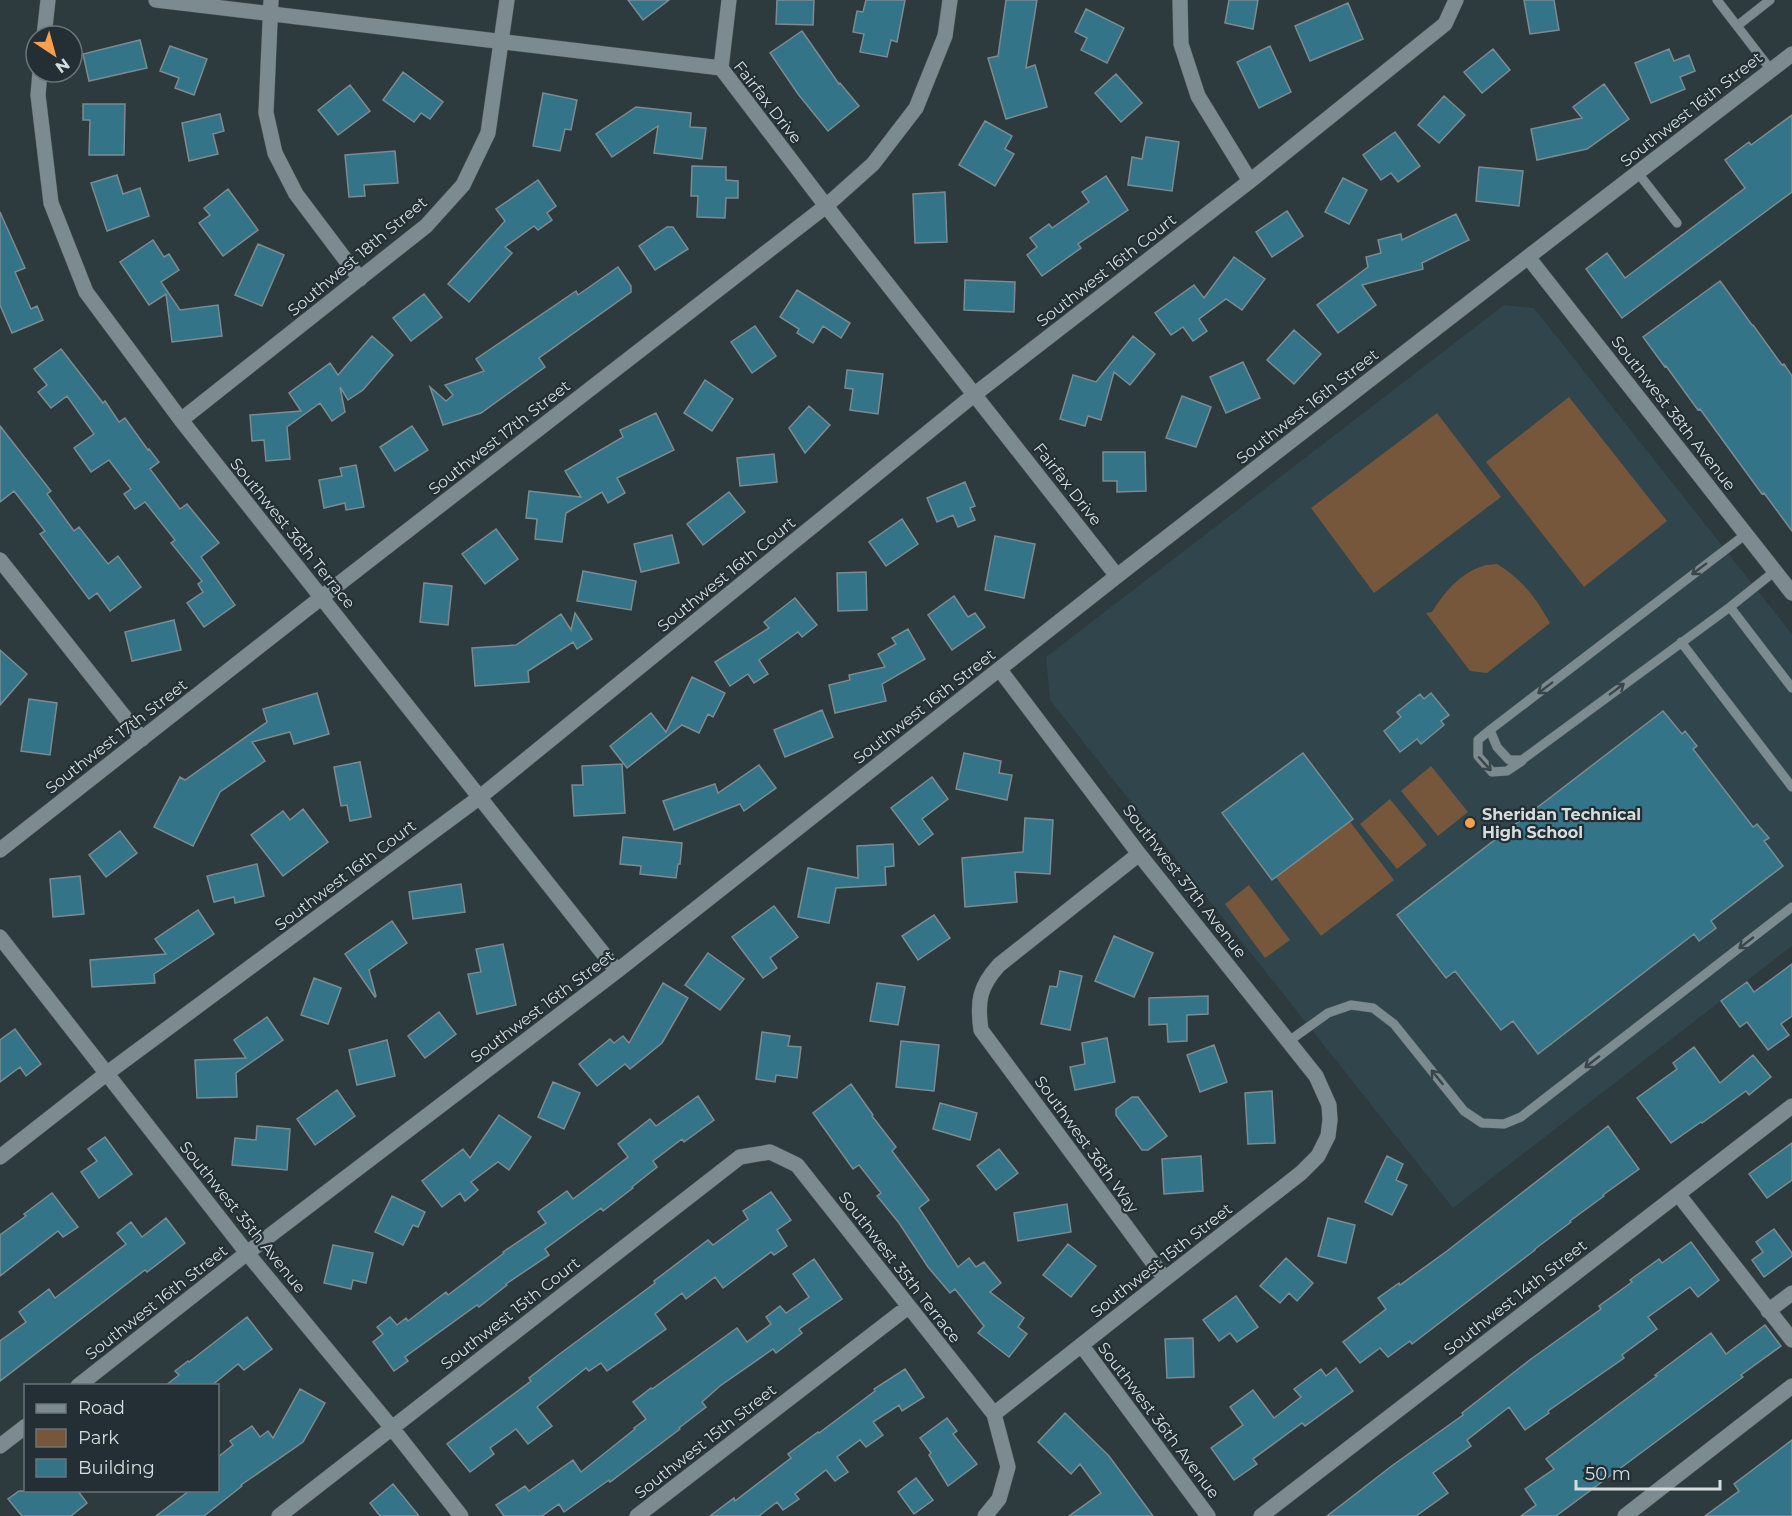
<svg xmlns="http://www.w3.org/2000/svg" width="1792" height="1516" font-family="Montserrat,sans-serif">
  <rect width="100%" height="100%" fill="#2d3a3e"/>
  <!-- built -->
  <path fill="#30454c" d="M1504,305L1534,308L1792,634V946L1453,1208L1050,700L1046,657Z"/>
  <!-- green -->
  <path fill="#77573c" d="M1569,397L1667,521L1584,587L1486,462Z
    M1437,413L1501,497L1374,593L1311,508Z
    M1497,564C1523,580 1536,598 1550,623L1487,673L1470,671L1426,613L1432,612C1444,593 1460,573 1483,566C1487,564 1493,565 1497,564Z
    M1431,766L1468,812L1438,836L1401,791Z
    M1390,799L1427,845L1397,869L1360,824Z
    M1348,819L1394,880L1321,936L1274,875Z
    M1249,885L1290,940L1265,958L1225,904Z"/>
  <!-- building -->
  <path fill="#347488" stroke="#7c8b90" stroke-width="1.5" d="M628,0H669L643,20Z
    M777,0H814L813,25L776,24Z
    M866,0H905L897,42L891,40L887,57L860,52L864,34L853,32L857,11L863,12Z
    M1006,0H1037L1026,68L1035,65L1047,107L1006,119L988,58L998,56Z
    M1229,0H1258L1253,29L1225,23Z
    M1524,0H1554L1559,30L1530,34Z
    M1348,3L1363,39L1310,61L1295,26Z
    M1086,9L1124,28L1107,63L1081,50L1087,38L1075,32Z
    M802,31L839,84L840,83L859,106L828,131L798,94L770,53Z
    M140,40L147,68L89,81L83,54Z
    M170,46L207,59L194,95L175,88L179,78L160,71Z
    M1270,46L1291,92L1259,108L1237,62Z
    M1493,49L1510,70L1482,93L1464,72Z
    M1669,49L1674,61L1689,55L1695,71L1680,77L1685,89L1651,103L1635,63Z
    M403,72L443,102L430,119L421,113L414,122L383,100Z
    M1116,74L1142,103L1121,122L1095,93Z
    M1604,84L1629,119L1587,149L1537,160L1531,129L1582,118L1573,107Z
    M350,85L370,111L338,135L318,110Z
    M543,93L577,100L571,130L565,129L560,151L533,146Z
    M1444,96L1465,115L1439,143L1418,125Z
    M83,104H125L124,155H89L90,120H83Z
    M636,107L691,113L690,127L706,128L702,159L654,153L658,126L612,157L596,134Z
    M220,114L224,131L213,134L218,154L189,161L182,123Z
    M1792,115V192L1622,318L1586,269L1607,253L1625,278L1745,188L1725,160L1749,142L1751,145Z
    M985,121L1012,136L1005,149L1014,154L995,186L959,165Z
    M1395,132L1420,166L1398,182L1391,173L1381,180L1363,155Z
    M1146,137L1179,142L1172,191L1128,185L1132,157L1142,159Z
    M395,151L398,183L364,185L365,196L349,197L345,155Z
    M692,166L726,167V180L738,181V198H726L725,218L697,217L698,196H691Z
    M1479,167L1523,171L1519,206L1476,201Z
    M117,175L123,194L140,188L149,216L107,231L91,183Z
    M1106,176L1128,210L1078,244L1081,248L1042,276L1027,255L1037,247L1030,238L1049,224L1052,228L1089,202L1082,192Z
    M1343,178L1367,190L1349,224L1325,212Z
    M538,180L556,206L547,213L552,220L538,230L534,226L505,247L512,253L469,302L448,284L505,221L496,209Z
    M228,189L258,230L223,256L199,223L210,215L204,208Z
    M945,192L947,242L915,243L913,194Z
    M1287,211L1303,236L1272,257L1256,232Z
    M0,212L25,268L15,272L31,309L37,306L43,320L12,333L0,305Z
    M1456,214L1469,240L1422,263L1423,269L1362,285L1376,305L1338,333L1317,305L1368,267L1366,257L1381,253L1378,240L1401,234L1402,240Z
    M667,227H673L688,249L655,270L639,246Z
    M153,240L164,257L169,254L179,270L161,282L180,310L218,305L222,336L172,342L166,294L149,305L120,262Z
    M258,244L284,255L262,306L235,295Z
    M1234,257L1265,279L1242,310L1226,299L1199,319L1207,331L1193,341L1183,327L1171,335L1155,313L1194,285L1204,298Z
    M618,267L631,286V292L539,358L545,367L481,413L443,425L430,387L446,401L453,395L445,385L484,371L476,359L576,291L578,295Z
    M965,280L1015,282L1014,312L964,310Z
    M1720,281L1752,325H1753L1782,365L1784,364L1792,376V531L1764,493L1762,494L1700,409L1698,410L1666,366L1665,367L1643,337Z
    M797,290L850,323L841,338L823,326L813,343L797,333L799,329L780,317Z
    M424,294L442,317L411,341L393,318Z
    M755,326L776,356L752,373L731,342Z
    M1294,330L1321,354L1294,384L1267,360Z
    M372,336L393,355L363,390L348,400L340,387L345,412L332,421L320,403L287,427L290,459L266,461L264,440L252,441L250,415L301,411L289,393L330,363L338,375Z
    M1133,336L1155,354L1130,385L1114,372L1101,420L1088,416L1085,426L1060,419L1073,375L1096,382Z
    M61,349L103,403L105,401L119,422L125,418L148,450L149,449L159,462L150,469L180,509L187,504L219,543L201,557L235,605L204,627L187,603L203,592L198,584L202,581L171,543L175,540L145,502L135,509L124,494L131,489L109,460L91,472L74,448L94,434L67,396L51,408L38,392L47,385L34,369Z
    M1243,362L1260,398L1226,413L1210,377Z
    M847,370L883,374L878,414L850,410L853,389L845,388Z
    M705,380L733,399L712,431L684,413Z
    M1182,396L1211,407L1196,447L1166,438Z
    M809,406L830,425L805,453L789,428Z
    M656,413L674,450L617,478L625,493L608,503L602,492L566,513L562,542L535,539L537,519L526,518L529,491L581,497L565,471L623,437L620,430Z
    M0,426L51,491L47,494L74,531L79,527L108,564L118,556L141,587L110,611L97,593L89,599L40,534L45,531L14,491L0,502Z
    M412,426L428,450L395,471L380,447Z
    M1103,452H1145L1146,491L1117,492V481H1103Z
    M774,454L777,482L740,486L737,458Z
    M356,465L364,507L346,510L345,503L324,508L319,480L342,476L340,468Z
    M965,482L975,506L970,508L975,520L958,527L953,515L937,522L927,498Z
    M729,492L745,512L703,545L687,524Z
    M902,519L918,544L886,566L869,542Z
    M496,529L518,559L485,584L462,554Z
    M672,535L679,563L641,572L634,544Z
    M995,536L1035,544L1024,598L985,590Z
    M583,571L636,581L631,610L577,601Z
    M866,572L867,610L838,611L837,573Z
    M424,583L452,586L448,625L420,622Z
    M954,596L968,617L975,613L985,627L952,650L928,615Z
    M795,598L817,625L802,637L798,632L759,660L768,674L754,683L748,674L730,686L715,662L769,628L764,622Z
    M575,613L592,639L577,649L573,642L528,671L529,682L475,686L472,648L516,645L561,614L571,630Z
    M174,620L181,650L132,661L125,632Z
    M908,629L925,659L882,684L886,701L835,713L829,685L850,680L849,675L885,667L878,654L896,644L892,638Z
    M0,650L27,674L0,705Z
    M692,677L725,693L713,717L708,714L699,733L682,725L627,768L610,746L651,713L666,732Z
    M317,693L329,734L294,744L290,732L252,742L265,761L220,792L193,846L154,827L180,777L185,780L267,722L263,709Z
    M1431,693L1449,715L1441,721L1444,725L1421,744L1417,739L1400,752L1384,731L1401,717L1397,712L1420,694L1424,699Z
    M29,699L57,703L50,755L21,751Z
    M822,710L833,737L785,757L774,730Z
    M1663,711L1682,734L1685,731L1697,746L1693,749L1753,827L1757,824L1769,838L1764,841L1783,866L1711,921L1716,928L1699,941L1694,934L1538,1054L1513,1021L1501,1030L1455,971L1446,978L1397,915Z
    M964,753L1001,761L999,773L1012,775L1007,800L956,789Z
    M1303,753L1353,819L1272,880L1222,813Z
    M360,762L371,817L350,821L347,805L341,806L334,767Z
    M622,764L625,813L574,816L572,785H583L582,766Z
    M759,765L776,788L744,811L740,804L674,830L663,801L715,784L718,793Z
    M932,777L948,799L922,819L933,834L919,845L891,808Z
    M303,809L328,842L283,876L251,835L283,811L290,820Z
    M1025,818L1053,820L1050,874L1015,872L1017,902L965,907L962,858L1023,852Z
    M120,831L137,853L106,877L89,855Z
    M623,837L682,843L680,864H678L676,878L640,874L641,866L620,864Z
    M893,844L894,866L885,867L886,885L836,888L829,923L798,917L808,868L858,878L857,846Z
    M257,864L264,896L235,903L234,897L214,902L207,876Z
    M80,876L84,914L53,917L50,879Z
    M461,884L465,912L413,919L409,892Z
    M774,906L798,937L770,958L777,968L763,978L732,937Z
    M198,910L214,934L154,974L155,983L92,987L90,960L166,954L155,939Z
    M934,915L950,938L918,960L902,936Z
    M392,921L407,943L369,970L376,996L375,997L345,954Z
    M1114,936L1153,953L1134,997L1095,981Z
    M503,944L516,1005L477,1014L468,974L481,972L476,949Z
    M708,953L744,979L720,1010L685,985Z
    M1792,964V1016L1781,1024L1789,1035L1768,1050L1747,1022L1740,1027L1721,1001L1747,982L1754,992Z
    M1060,971L1082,976L1070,1030L1041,1024L1050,986L1057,987Z
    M314,978L341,988L328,1024L301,1015Z
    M663,983L688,998L662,1043L630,1069L625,1064L597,1086L579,1064L610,1039L614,1043L623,1036L629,1043Z
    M877,983L905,987L898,1025L870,1021Z
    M1208,996V1014L1187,1015V1041L1168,1042L1167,1024L1149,1025V998Z
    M439,1012L456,1034L425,1058L408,1036Z
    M267,1017L283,1040L236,1073L237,1097L197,1098L195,1060L246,1058L234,1040Z
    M15,1029L41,1064L26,1076L20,1067L0,1082V1040Z
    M762,1032L790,1036L788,1046L801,1047L797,1078L776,1075L775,1082L756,1079Z
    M1107,1038L1115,1082L1075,1090L1070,1067L1085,1064L1082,1043Z
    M387,1040L395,1076L357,1085L349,1050Z
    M901,1041L939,1045L934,1091L896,1087Z
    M1214,1045L1227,1082L1200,1092L1187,1055Z
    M1694,1047L1720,1083L1753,1055L1771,1077L1749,1095L1746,1091L1702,1123L1701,1122L1671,1143L1637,1098L1677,1069L1673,1063Z
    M553,1082L580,1093L564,1129L538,1117Z
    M851,1084L873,1115L872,1116L896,1147L892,1151L929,1200L919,1208L958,1267L969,1258L976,1267L984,1262L1001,1283L990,1292L1024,1318L1018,1327L1027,1334L1009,1357L978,1333L984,1326L955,1289L950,1293L928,1267L899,1223L877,1196L881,1193L859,1165L853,1169L813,1113Z
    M337,1090L355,1116L315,1145L297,1119Z
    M1272,1091L1275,1143L1248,1144L1245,1093Z
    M698,1096L714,1120L684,1142L682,1139L653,1161L657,1167L632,1187L633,1188L603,1211L601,1208L545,1249L549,1255L506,1284L507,1285L479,1307L477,1305L405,1357L408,1361L394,1371L373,1342L383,1334L377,1327L390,1317L397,1325L406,1318L408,1321L446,1292L448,1295L504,1253L503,1252L546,1223L538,1212L567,1191L573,1199L628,1157L618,1144L650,1119L656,1126Z
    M1132,1097H1138L1167,1136L1148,1150H1142L1116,1115V1109Z
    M940,1103L977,1113L970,1140L933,1129Z
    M499,1115L531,1137L509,1170L498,1162L471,1182L478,1190L465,1201L460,1193L442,1207L422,1181L463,1149L470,1158Z
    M257,1126L290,1129L287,1170L232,1165L235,1138L256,1140Z
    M1608,1126L1639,1169L1603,1195L1604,1196L1570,1221L1571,1222L1535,1249V1250L1412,1344L1410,1341L1388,1357L1380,1348L1360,1363L1343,1342L1386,1309L1378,1298L1399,1283L1400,1285L1447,1251Z
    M105,1137L132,1174L99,1198L81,1172L97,1161L88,1149Z
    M1792,1143V1180L1767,1198L1749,1174Z
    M999,1149L1018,1173L996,1190L977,1166Z
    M1201,1156L1203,1191L1164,1194L1162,1159Z
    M1387,1156L1403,1164L1396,1180L1407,1185L1392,1215L1365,1202Z
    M771,1192L791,1220L777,1230L787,1246L774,1255L771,1252L723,1288L715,1277L686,1299L682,1293L655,1314L666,1329L607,1371L601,1363L589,1371L586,1368L537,1407L552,1426L528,1444L516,1429L490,1448L494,1454L470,1472L447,1444L531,1381L529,1378L557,1356L655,1283L654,1281L708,1240L713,1245L748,1219L743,1211Z
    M52,1193L78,1227L63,1237L58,1231L0,1276V1235L26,1216L24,1214Z
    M392,1196L425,1212L418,1227L413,1225L403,1245L375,1232Z
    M1067,1204L1071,1232L1018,1241L1014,1213Z
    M166,1218L185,1243L147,1272L145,1270L0,1381V1341L26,1322L19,1312L49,1289L55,1298L126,1244L117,1233L131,1222L142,1237Z
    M1328,1218L1355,1225L1346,1263L1318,1256Z
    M1774,1229L1792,1253V1256L1764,1277L1752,1260L1763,1252L1756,1242Z
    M1691,1242L1719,1280L1698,1297L1690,1287L1648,1317L1657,1329L1622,1355L1624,1358L1548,1411L1549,1413L1525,1430L1509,1407L1467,1440L1471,1446L1433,1473L1448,1493L1416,1516H1327L1393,1465L1463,1415L1462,1413L1531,1359L1601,1309L1599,1306L1632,1282L1630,1280L1659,1259L1662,1263Z
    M1068,1244L1096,1266L1071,1297L1043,1275Z
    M333,1245L373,1253L366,1283L353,1280L351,1289L324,1283Z
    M1286,1258L1313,1283L1297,1301L1289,1293L1280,1303L1260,1286Z
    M814,1259L842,1299L799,1329L802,1333L776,1353L773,1349L720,1386L702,1402L706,1407L679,1428L680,1429L610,1482L609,1480L564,1512L559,1504L542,1516H504L496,1505L525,1486L529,1491L573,1460L581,1472L635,1429L634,1428L646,1419L633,1402L651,1388L652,1389L737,1328L747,1342L771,1324L766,1317L780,1306L786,1313L809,1297L793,1274Z
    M1236,1296L1258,1327L1237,1342L1230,1333L1219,1341L1203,1320Z
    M247,1317L272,1349L244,1370L238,1364L211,1386H165L179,1375L175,1371L188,1361L189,1362Z
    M1765,1325L1781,1346L1741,1375L1743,1377L1556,1516H1521L1536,1505L1525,1489L1554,1469L1546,1459L1657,1376L1655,1375L1711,1333L1726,1354Z
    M1193,1338L1194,1377L1167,1378L1165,1339Z
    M1336,1368L1353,1391L1305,1426L1302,1423L1253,1459L1257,1464L1234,1480L1211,1448L1243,1425L1230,1407L1253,1390L1274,1418L1301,1397L1294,1389L1321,1369L1326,1376Z
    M905,1369L924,1397L902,1411L899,1405L873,1422L883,1435L866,1447L860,1440L837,1457L848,1472L835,1481L826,1470L795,1494L799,1499L783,1510L777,1502L759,1516H710L734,1498L735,1501L791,1458L788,1454L818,1432L819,1433L875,1391L874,1389Z
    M300,1389L325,1403L303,1442L241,1485L242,1486L204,1516H156L189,1491H218V1457L233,1445L230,1441L252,1426L260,1437L268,1431L273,1438Z
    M1065,1413L1109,1456L1153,1516H1069L1101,1493L1080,1464L1071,1474L1038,1442Z
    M947,1418L957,1431L953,1434L977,1464L948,1486L929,1455L931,1453L920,1438Z
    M1792,1440V1516H1705L1739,1491L1734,1484Z
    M916,1478L933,1500L914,1514L898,1492Z
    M393,1484L419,1516H380L370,1503Z
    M19,1491H78L87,1503L71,1516H22L8,1499Z"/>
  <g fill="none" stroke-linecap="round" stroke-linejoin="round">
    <!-- lane casing -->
    <g stroke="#4a5659" stroke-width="10">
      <path id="lane" d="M1717,0L1771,70
        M1737,26L1770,0
        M1638,173L1677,223
        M1746,534L1490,730L1497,747L1509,760H1522L1730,607L1775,571
        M1730,607L1792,688
        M1681,642L1792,787
        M1490,730L1478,740V756L1492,772L1507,771L1522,761
        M1289,1041L1328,1013L1351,1005L1373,1008L1394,1024L1464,1111L1482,1123L1504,1124L1521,1117L1792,907"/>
    </g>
    <!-- street casing -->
    <g stroke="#4a5659" stroke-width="16">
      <path id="street" d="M156,0L721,68L826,206L1117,576
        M271,0L266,113L275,153L296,194L360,279
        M1180,0L1181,44L1198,96L1250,181
        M44,36L48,0
        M721,68L729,0
        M40,72L38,95L51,203L86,292L181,420L617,971
        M1528,257L1792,593
        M181,420L426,226L463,185L488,133L507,0
        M0,560L142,739
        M0,850L322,597L826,206L873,164L916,108L945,36L950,0
        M1139,854L999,965C979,987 977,1002 981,1030L1165,1279
        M0,937L247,1253L392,1428L461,1516
        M0,1157L106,1074L480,797L975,394L1250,181L1445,24L1456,0
        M1678,1194L1792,1340
        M1768,1311L1792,1293
        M1082,1346L1208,1516
        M78,1386L247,1253L617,971L1117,576L1528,257L1792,54
        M994,1414L1165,1279L1301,1173L1318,1156L1328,1136L1330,1120L1329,1105L1316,1076L1139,854L1000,670
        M0,1446L26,1426
        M279,1516L740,1157L770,1152L797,1165L994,1414L1008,1467L999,1499L985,1516
        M637,1516L908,1307
        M1261,1516L1792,1106
        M1625,1516L1792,1386"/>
    </g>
    <!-- lane -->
    <use href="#lane" stroke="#7c8b90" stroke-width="9"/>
    <!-- street -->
    <use href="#street" stroke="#7c8b90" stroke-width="15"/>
  </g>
  <!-- one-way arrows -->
  <defs><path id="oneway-shaft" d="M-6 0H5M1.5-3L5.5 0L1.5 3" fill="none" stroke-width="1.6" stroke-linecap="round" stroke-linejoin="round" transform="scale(1.5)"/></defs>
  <g stroke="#39464b">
    <use href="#oneway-shaft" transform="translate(1699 569) rotate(143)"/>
    <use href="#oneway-shaft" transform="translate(1545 688) rotate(143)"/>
    <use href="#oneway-shaft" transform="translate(1617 689) rotate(-37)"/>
    <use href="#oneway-shaft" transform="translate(1485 764) rotate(48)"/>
    <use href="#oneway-shaft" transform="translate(1746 943) rotate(142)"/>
    <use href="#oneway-shaft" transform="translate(1592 1062) rotate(142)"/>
    <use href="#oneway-shaft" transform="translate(1437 1077) rotate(-129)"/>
  </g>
  <!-- markers -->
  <circle fill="#f99f4d" stroke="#232f34" stroke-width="2" cx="1470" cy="823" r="6"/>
  <g text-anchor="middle" stroke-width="4.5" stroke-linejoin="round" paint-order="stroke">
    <!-- street labels -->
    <g font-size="16" fill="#d5dddf" stroke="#232f34">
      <text transform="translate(768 102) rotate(52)" y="6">Fairfax Drive</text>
      <text transform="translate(1691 109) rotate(-38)" y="6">Southwest 16th Street</text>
      <text transform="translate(357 256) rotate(-40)" y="6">Southwest 18th Street</text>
      <text transform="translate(1106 270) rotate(-38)" y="6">Southwest 16th Court</text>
      <text transform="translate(1307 406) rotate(-38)" y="6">Southwest 16th Street</text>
      <text transform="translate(1674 413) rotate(52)" y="6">Southwest 38th Avenue</text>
      <text transform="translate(499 437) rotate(-38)" y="6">Southwest 17th Street</text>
      <text transform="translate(1068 484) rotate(52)" y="6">Fairfax Drive</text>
      <text transform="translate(293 533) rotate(51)" y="6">Southwest 36th Terrace</text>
      <text transform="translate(726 574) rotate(-39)" y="6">Southwest 16th Court</text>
      <text transform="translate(924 706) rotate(-38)" y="6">Southwest 16th Street</text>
      <text transform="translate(116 736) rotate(-38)" y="6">Southwest 17th Street</text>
      <text transform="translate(345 875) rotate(-37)" y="6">Southwest 16th Court</text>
      <text transform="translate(1185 881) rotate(52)" y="6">Southwest 37th Avenue</text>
      <text transform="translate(542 1006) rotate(-37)" y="6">Southwest 16th Street</text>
      <text transform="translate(1087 1144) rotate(54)" y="6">Southwest 36th Way</text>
      <text transform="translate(243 1217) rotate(51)" y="6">Southwest 35th Avenue</text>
      <text transform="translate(1161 1260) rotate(-38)" y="6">Southwest 15th Street</text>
      <text transform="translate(900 1267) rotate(52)" y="6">Southwest 35th Terrace</text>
      <text transform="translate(1515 1297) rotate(-38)" y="6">Southwest 14th Street</text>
      <text transform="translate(156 1302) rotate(-38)" y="6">Southwest 16th Street</text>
      <text transform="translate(510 1313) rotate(-38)" y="6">Southwest 15th Court</text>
      <text transform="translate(1159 1420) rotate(53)" y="6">Southwest 36th Avenue</text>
      <text transform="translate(705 1441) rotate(-38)" y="6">Southwest 15th Street</text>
    </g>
    <!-- poi labels -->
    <g font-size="16" font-weight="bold" fill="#d5dddf" stroke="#232f34" text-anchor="start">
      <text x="1482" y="820">Sheridan Technical<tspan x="1482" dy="18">High School</tspan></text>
    </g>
  </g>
  <!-- legend -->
  <rect x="24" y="1384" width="195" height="108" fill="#232f34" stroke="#6a7578" stroke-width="1.5"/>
  <rect x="36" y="1404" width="30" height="9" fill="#7c8b90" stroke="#6a7578" stroke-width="1.5"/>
  <text x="78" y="1414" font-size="18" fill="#d5dddf">Road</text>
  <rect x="36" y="1429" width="30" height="18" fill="#77573c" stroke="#6a7578" stroke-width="1.5"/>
  <text x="78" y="1444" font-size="18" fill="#d5dddf">Park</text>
  <rect x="36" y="1459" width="30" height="18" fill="#347488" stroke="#6a7578" stroke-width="1.5"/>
  <text x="78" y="1474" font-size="18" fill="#d5dddf">Building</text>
  <!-- north arrow -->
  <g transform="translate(54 54) rotate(144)"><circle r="28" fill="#232f34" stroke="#6a7578" stroke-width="1.5"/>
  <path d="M0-4.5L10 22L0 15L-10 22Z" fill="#f99f4d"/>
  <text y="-9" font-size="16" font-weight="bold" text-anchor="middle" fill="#d5dddf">N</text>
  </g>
  <!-- scale -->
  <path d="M1576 1480v9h144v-9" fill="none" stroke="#d5dddf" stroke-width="3"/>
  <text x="1585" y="1480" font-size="18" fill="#d5dddf" stroke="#232f34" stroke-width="4.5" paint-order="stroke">50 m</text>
</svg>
